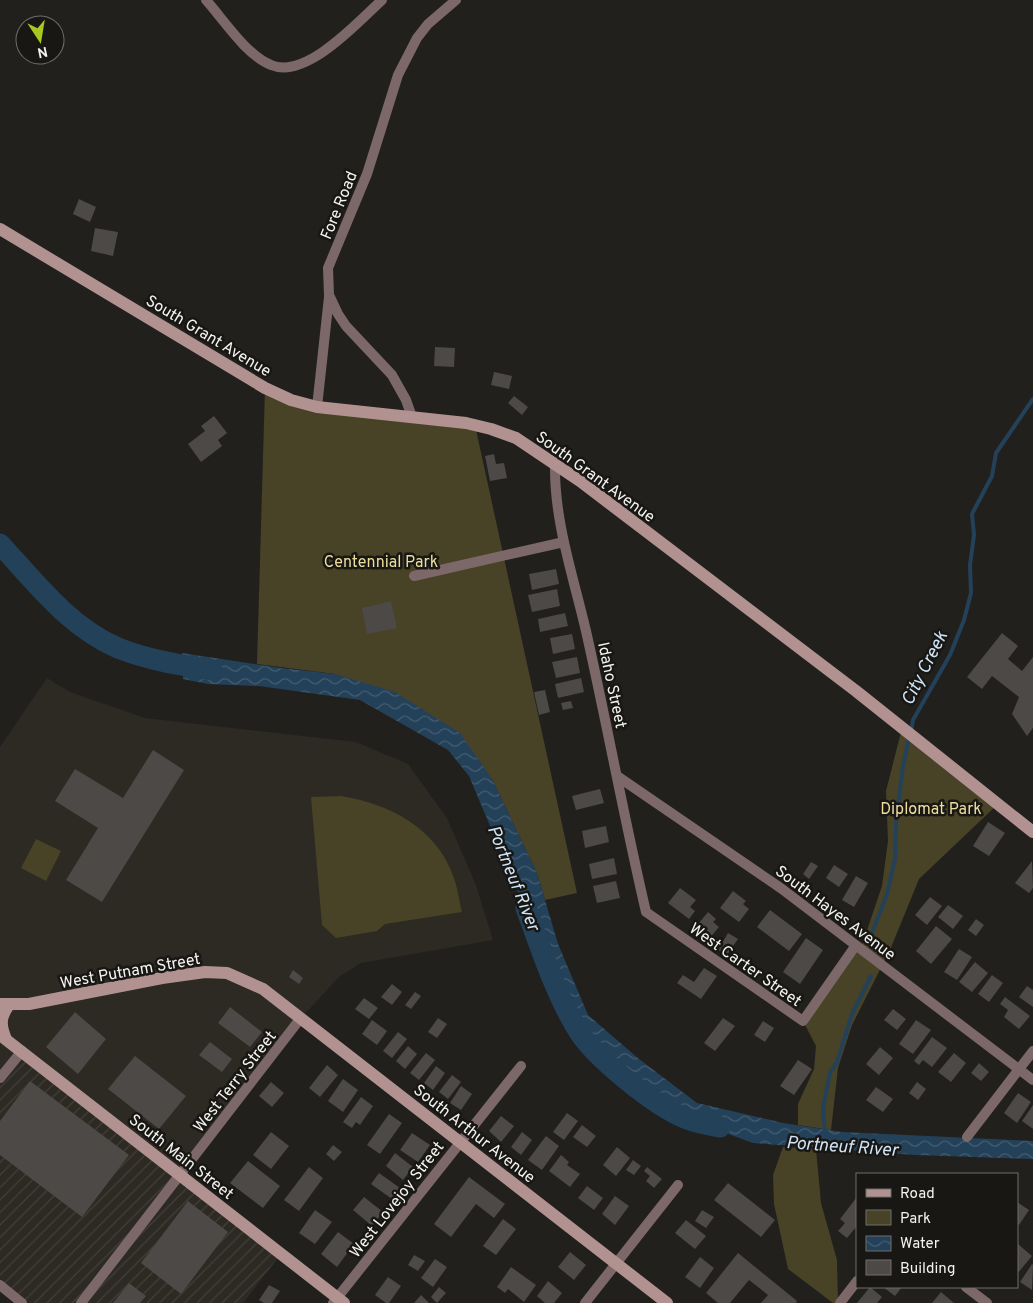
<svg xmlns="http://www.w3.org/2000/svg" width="1033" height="1303" font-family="Overpass,sans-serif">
  <defs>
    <pattern id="industrial-furrows" width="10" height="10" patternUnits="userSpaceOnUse" patternTransform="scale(1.25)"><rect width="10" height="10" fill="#2c2a22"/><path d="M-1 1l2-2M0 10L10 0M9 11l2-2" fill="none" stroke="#413f38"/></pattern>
    <pattern id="water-waves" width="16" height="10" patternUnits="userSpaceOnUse" patternTransform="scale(1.25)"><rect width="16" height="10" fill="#24415a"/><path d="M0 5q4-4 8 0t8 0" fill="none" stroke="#445d72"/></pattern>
  </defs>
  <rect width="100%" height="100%" fill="#21201d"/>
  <!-- built -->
  <path fill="#2c2a22" d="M47,678L70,692L145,718L356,742L408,764L447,818L476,885L493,940L361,963L340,976L300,1019L180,1175L0,1078V747Z"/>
  <!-- industrial -->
  <path fill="url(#industrial-furrows)" d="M22,1051L281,1254L243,1303H22L0,1285V1078Z"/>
  <!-- green -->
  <path fill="#484227" d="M265,388L291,400L475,425L577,893L545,900L537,873L492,779L335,674L257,664Z
    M902,728L998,804L919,879L890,950L852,1025L838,1068L831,1130L798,1125V1104L814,1069L816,1046L803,1021L856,945L861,948L882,886L888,841L886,791Z
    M341,796C390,804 437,828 454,878C458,889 459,901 462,912L385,924L377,931L336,938L322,925L311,797Z
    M36,839L61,851L46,881L21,868Z
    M783,1147L816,1149L821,1203L837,1260L838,1303H833L788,1269L774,1204L773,1175Z"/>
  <!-- water -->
  <path fill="url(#water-waves)" d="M182,653L281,668L335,674L395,692L460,733L492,779L537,873L558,944L588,1015L639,1059L697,1103L783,1123L842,1132L1033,1141V1159L915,1155L753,1143L693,1121L625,1079L572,1020L469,776L448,750L360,700L259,686L208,684L183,679Z"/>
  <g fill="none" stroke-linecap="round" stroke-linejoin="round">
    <!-- stream -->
    <path stroke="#24415a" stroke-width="4" d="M911,731L913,720L950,655L964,620L971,593L970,565L974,535L972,514L992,476L996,453L1033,399
      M872,933L887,894L895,859L896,822L903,766L909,738
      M825,1134L823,1108L830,1073L837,1062L852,1014L871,976"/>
    <!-- river -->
    <path stroke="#24415a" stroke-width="21" d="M0,544C35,582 69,627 118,648C148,660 180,665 212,670
      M526,908C541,948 554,990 576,1027C592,1056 656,1107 687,1119C697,1123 709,1125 720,1127"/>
  </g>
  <!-- building -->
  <path fill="#4c4946" d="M79,199L96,207L90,222L73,214Z
    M95,228L118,232L113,256L91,251Z
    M435,347L455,348L454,367L434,366Z
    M494,372L512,376L509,389L491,385Z
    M514,396L528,407L522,415L508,403Z
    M214,416L227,433L218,440L222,446L201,462L188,444L205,431L201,426Z
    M494,454L496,464L504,463L507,478L490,481L485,456Z
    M556,569L559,584L532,590L529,574Z
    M557,589L560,606L532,612L528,595Z
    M391,601L397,628L367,634L362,608Z
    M565,613L568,626L540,632L538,619Z
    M1002,633L1018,646L1008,659L1022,671L1033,657V728L1027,736L1012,714L1019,697L992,676L982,689L967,677Z
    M572,634L575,649L553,654L550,638Z
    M577,657L580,673L556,678L552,662Z
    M581,678L584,692L558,698L555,684Z
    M545,690L550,712L539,715L534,692Z
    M571,701L573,708L563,710L561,703Z
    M153,750L184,770L102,902L66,880L98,828L55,801L75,769L123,798Z
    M600,789L604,803L576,810L572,796Z
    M988,822L1005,833L989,856L973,846Z
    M606,826L609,842L585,848L582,831Z
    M614,858L617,874L592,879L589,864Z
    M1032,861L1033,888L1029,893L1015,883Z
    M811,862L818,866L809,879L803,874Z
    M834,865L848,874L839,887L826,878Z
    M856,876L868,883L854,907L842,900Z
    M616,881L620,898L597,903L593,886Z
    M680,888L696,900L690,907L695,911L689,919L668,903Z
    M733,891L746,901L743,904L749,909L739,922L720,908Z
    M930,897L942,906L927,925L915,915Z
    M948,905L963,916L953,929L938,917Z
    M770,910L802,934L789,951L757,927Z
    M708,912L716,919L713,922L719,927L708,940L694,929Z
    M976,919L984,925L976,936L968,930Z
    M936,926L952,939L931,964L916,951Z
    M728,933L738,939L727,955L718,950Z
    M806,938L823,950L800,984L783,972Z
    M959,949L972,957L957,980L944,972Z
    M975,962L988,973L972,992L959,982Z
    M704,968L717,976L701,999L677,983L683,975L694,982Z
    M293,970L303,978L299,984L289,977Z
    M992,975L1003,983L989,1002L978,994Z
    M392,984L402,992L392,1005L381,997Z
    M1027,986L1033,990V1007L1019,997Z
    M415,992L421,996L411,1009L405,1005Z
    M1005,997L1030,1016L1019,1029L1004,1017L1008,1010L1000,1004Z
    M364,998L378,1008L369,1019L355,1009Z
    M230,1007L262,1032L250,1047L218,1023Z
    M893,1009L906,1019L897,1030L884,1020Z
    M75,1012L106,1039L78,1074L46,1047Z
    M438,1018L447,1024L437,1038L428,1032Z
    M723,1018L735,1026L715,1051L704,1043Z
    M372,1020L387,1031L377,1045L362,1034Z
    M916,1020L931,1030L913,1054L899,1044Z
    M763,1021L774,1028L765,1042L754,1035Z
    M398,1032L407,1039L392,1058L383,1051Z
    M932,1037L947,1048L932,1067L923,1060L919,1065L914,1061Z
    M210,1042L232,1059L222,1072L199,1055Z
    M408,1046L417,1054L405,1069L396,1061Z
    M880,1047L893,1058L879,1075L866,1064Z
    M426,1053L435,1060L419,1080L410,1073Z
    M954,1053L966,1063L951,1082L938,1072Z
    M135,1056L186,1096L159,1129L108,1089Z
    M798,1060L812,1069L794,1095L780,1086Z
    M979,1063L989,1072L981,1081L971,1073Z
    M327,1065L338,1075L320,1097L309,1088Z
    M436,1066L445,1073L433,1090L424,1083Z
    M452,1075L461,1082L448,1099L439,1092Z
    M343,1079L358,1090L343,1112L328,1101Z
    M30,1081L129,1155L82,1217L0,1155V1121Z
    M271,1082L284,1093L272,1107L259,1096Z
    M917,1082L926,1089L918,1100L909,1093Z
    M461,1086L472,1094L461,1110L450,1103Z
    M876,1087L893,1099L883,1112L866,1100Z
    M1018,1093L1031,1102L1017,1123L1004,1113Z
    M361,1097L373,1106L360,1125L356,1122L352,1128L343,1122Z
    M1033,1105V1129L1022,1121Z
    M567,1113L578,1121L564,1140L553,1132Z
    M389,1114L402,1123L380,1154L367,1145Z
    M501,1116L514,1126L501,1142L489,1131Z
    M582,1125L596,1136L587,1147L573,1137Z
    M271,1132L289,1146L271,1169L253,1155Z
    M522,1132L532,1140L521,1155L511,1147Z
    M412,1133L430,1145L418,1162L400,1150Z
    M546,1136L559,1146L542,1170L528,1160Z
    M333,1145L342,1152L334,1161L326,1154Z
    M617,1147L630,1158L616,1176L603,1165Z
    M395,1153L413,1167L403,1180L386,1166Z
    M561,1155L569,1162L567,1165L580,1174L570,1187L549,1171Z
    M633,1160L641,1166L634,1175L626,1170Z
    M248,1161L280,1186L263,1208L230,1183Z
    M309,1167L323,1178L299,1211L284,1200Z
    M647,1167L662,1179L654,1188L646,1181L650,1176L644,1171Z
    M379,1173L400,1188L392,1199L371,1184Z
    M469,1177L505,1204L494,1218L476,1204L451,1237L434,1224Z
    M728,1183L775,1220L761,1237L714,1200Z
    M587,1186L603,1198L594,1210L578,1198Z
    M615,1196L629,1206L615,1225L602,1214Z
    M364,1197L383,1212L372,1226L353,1210Z
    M857,1197V1226L847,1238L838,1231L845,1223L840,1219Z
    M188,1201L228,1232L181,1294L141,1263Z
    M1017,1202L1029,1210L1019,1225L1017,1223Z
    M315,1210L332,1222L315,1244L299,1233Z
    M702,1210L714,1217L706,1228L695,1221Z
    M503,1219L516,1229L496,1255L483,1246Z
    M686,1220L706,1236L695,1249L675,1233Z
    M338,1232L354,1244L337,1267L321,1254Z
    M1018,1244L1032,1256L1017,1274V1245Z
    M570,1252L586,1265L574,1280L558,1267Z
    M738,1253L797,1301L796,1303H761L768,1295L749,1280L730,1303H718L706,1293Z
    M414,1255L425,1261L418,1271L408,1265Z
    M700,1257L714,1268L700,1288L685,1277Z
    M435,1259L447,1267L433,1287L421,1278Z
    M1032,1264L1033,1265L1032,1290L1020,1282Z
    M511,1267L536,1285L524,1302L508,1289L505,1293L497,1287Z
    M388,1277L401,1286L389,1303H386L375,1295Z
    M548,1281L562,1293L554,1303H545L537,1296Z
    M129,1283L146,1296L140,1303H113Z
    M269,1285L280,1291L272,1303H264L259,1300Z
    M439,1287L446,1293L437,1303L431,1297Z
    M870,1287L882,1297L877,1303H857Z
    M883,1287H902L895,1296Z
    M941,1292L954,1303H932Z
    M421,1295L429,1303H414Z"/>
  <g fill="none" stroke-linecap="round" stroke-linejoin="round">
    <!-- street -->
    <path stroke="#7c6868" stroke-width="10" d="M206,0C223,19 247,56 271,65C306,80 358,22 382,0
      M317,407L329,297
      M412,417L406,400L392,375L346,326L338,314L329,295L328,268L367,174L398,75L417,38L428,24L456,0
      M555,464C554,521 573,575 586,631C607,724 624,818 646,912L803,1021L856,945
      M414,576L564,542
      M617,776L782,889L1033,1080
      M0,1078L22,1051
      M967,1137L1033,1051
      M0,1285L22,1303
      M966,1287L987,1303
      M81,1303L300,1019
      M333,1303L521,1066
      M585,1303L678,1185
      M840,1303L857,1281"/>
    <!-- secondary -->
    <path stroke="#b19291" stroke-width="12" d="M0,229L265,388L291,400L317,407L466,423L491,429L516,438L580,481L856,691L1033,832
      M0,1004H29L162,978L205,972L227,973L263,989L667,1303
      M0,1035L344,1303
      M6,1039C0,1025 0,1017 9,1005"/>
  </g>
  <g text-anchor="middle" stroke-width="5" stroke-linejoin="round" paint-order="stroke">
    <!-- street labels -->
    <g font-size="16" fill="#f3f3f0" stroke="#181714">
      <text transform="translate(338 205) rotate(-68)" y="6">Fore Road</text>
      <text transform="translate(209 335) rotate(31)" y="6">South Grant Avenue</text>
      <text transform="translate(596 476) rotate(36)" y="6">South Grant Avenue</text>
      <text transform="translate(613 685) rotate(78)" y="6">Idaho Street</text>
      <text transform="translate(836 912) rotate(37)" y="6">South Hayes Avenue</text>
      <text transform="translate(746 964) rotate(35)" y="6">West Carter Street</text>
      <text transform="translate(130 970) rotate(-10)" y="6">West Putnam Street</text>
      <text transform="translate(234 1081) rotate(-52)" y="6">West Terry Street</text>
      <text transform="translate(475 1133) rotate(38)" y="6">South Arthur Avenue</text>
      <text transform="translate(182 1156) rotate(38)" y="6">South Main Street</text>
      <text transform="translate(396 1199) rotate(-52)" y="6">West Lovejoy Street</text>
    </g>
    <!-- park labels -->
    <g font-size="16" fill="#edde9d" stroke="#181714">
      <text x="381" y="567">Centennial Park</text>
      <text x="931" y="814">Diplomat Park</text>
    </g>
    <!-- water labels -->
    <g font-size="18" font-style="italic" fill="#cfe4f7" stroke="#181714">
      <text transform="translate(924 668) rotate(-63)" y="6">City Creek</text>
      <text transform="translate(514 878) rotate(68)" y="6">Portneuf River</text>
      <text transform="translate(842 1146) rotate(4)" y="6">Portneuf River</text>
    </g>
  </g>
  <!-- legend -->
  <rect x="856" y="1173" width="162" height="115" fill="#181714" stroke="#706f6c"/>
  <rect x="866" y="1189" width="25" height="8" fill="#b19291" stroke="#706f6c"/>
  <text x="900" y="1198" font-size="15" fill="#f3f3f0">Road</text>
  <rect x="866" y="1210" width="25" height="15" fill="#484227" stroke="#706f6c"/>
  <text x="900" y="1223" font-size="15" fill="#f3f3f0">Park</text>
  <rect x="866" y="1236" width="25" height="15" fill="url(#water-waves)" stroke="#706f6c"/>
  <text x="900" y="1248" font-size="15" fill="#f3f3f0">Water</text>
  <rect x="866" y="1260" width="25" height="15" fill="#4c4946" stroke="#706f6c"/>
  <text x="900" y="1273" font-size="15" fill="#f3f3f0">Building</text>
  <!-- north arrow -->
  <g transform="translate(40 40) rotate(168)"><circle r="24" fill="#181714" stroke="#706f6c"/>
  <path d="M0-4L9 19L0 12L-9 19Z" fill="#a7c81f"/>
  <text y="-8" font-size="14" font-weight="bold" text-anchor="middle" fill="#f3f3f0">N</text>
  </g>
</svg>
